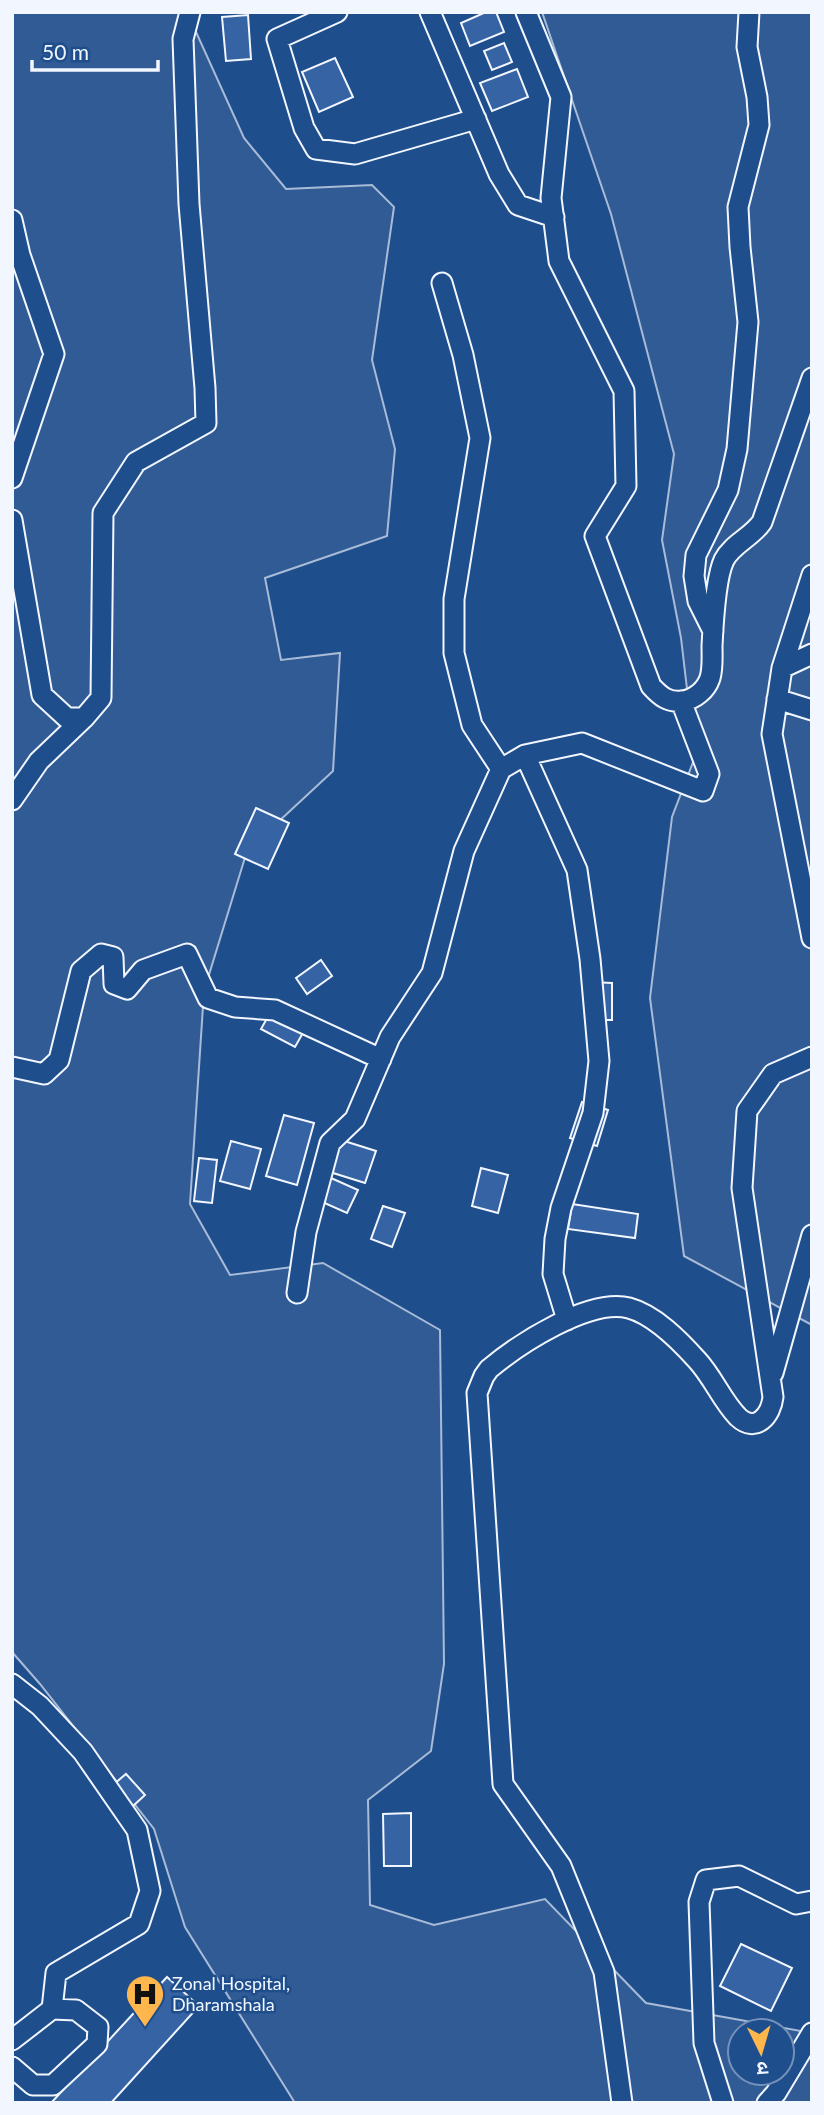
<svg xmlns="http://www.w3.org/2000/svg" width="824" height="2115" font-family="Lato,'Noto Sans Devanagari',sans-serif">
  <rect width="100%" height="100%" fill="#1f4e8c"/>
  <!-- green -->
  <path fill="#305b95" stroke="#a8bbd7" stroke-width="2" fill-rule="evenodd" d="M12,12H187L244,138L286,189L372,185L394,207L372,360L395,449L387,536L265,578L281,660L340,653L333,771L247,851L204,991L190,1204L230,1275L323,1263L440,1330L444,1664L431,1751L368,1800L370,1905L434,1925L545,1899L646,2003L812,2033V2103H295L185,1927L154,1829L40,1684L12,1652ZM740,2031H782V2073H740Z
    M542,12H812V1325L684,1256L650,998L672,817L695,757L681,638L662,540L674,454L611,214Z"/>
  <!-- building -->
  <path fill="#3563a3" stroke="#f2f6ff" stroke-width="2" d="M486,12H496L504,32L470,46L461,23Z
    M248,15L251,59L226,61L222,17Z
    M504,43L512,62L492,70L484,51Z
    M335,58L353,97L319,112L302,72Z
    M517,69L528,97L492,111L480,83Z
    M256,808L289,823L268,869L235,854Z
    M321,960L332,976L307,994L296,978Z
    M591,982L612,983V1020H591Z
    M270,1013L304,1031L295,1047L261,1029Z
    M582,1102L608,1110L597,1146L570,1138Z
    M284,1115L314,1123L297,1185L266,1176Z
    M341,1140L376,1151L365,1183L330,1172Z
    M231,1141L261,1149L250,1189L220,1181Z
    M199,1158L217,1160L212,1203L194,1201Z
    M481,1168L508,1175L498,1213L472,1206Z
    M331,1178L358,1190L347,1213L320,1201Z
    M572,1204L638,1214L635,1238L568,1229Z
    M383,1206L405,1213L392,1247L371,1239Z
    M126,1774L145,1795L133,1806L114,1784Z
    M411,1813V1866H384L383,1814Z
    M741,1944L792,1968L771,2011L720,1986Z
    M167,1977L199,2006L111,2103H51Z"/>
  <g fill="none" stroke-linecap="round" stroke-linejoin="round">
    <!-- minor casing -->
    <g stroke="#f2f6ff" stroke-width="23">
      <path id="minor" d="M337,12L277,39L304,128L316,149L355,154L476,119
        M430,12L499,174L518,205L554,217
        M526,12L561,97L551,198L559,261L624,391L626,486L595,536L651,686C660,696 668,703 683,701C695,699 706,690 710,678C713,668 712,656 712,646C713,625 716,577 724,560C732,544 752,537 762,522L812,378
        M12,220L20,255L54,354L12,478
        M442,283L463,355L480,438L454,599V653L472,725L501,769
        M12,520L42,695L67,718H84L101,698L103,513L136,462L206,423L205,388L189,204L183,39L190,12
        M812,575L782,668L772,734L812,938
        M713,631L698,601L694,576L696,555L728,490L737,449L748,322L740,247L738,207L759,125L757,97L747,47L749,12
        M782,668L812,654
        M777,699L812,710
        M525,755L577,870L590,959L599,1061L593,1113L561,1208L555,1239L553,1274L567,1320
        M12,800L39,761L84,718
        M12,1067L44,1074L59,1060L81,971L101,954L113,957L114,984L127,989L143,970L187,954L208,998L235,1007L275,1010L381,1059
        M297,1293L306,1232L330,1143L355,1119L390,1037L432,973L464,851L501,769L525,755L582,743L703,791L709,774L681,701
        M773,1373L812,1235
        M12,1684L40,1706L83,1752L137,1830L150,1891L139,1924L56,1973L52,2009
        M12,2040L52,2009L76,2010L98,2027L97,2044L53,2085H33L12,2067
        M622,2103L604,1972L561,1866L503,1784L477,1393L484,1376L489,1369C519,1344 589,1298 629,1308C655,1315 680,1341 697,1360C713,1377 722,1401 738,1417C756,1434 771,1415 773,1397L742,1188L747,1111L773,1074L812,1057
        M723,2103L704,2043L699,1902L706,1880L739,1876L796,1904L812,1901
        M767,2103L776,2093L812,2033"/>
    </g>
    <!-- minor -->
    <use href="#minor" stroke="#1f4e8c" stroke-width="19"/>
  </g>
  <!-- icons -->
  <defs>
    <g id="hospital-pin" transform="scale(2.0125)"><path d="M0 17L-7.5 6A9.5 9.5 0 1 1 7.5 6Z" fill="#ffb74d" stroke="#1f4e8c"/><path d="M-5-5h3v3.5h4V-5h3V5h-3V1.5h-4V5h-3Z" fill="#111"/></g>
  </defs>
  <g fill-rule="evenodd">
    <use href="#hospital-pin" x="145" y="1994"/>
  </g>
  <g text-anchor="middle" stroke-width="5" stroke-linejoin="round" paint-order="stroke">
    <!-- poi labels -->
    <g font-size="18" fill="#f2f6ff" stroke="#1f4e8c" text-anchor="start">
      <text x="172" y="1990">Zonal Hospital,<tspan x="172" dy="21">Dharamshala</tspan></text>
    </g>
  </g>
  <!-- border -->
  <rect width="824" height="2115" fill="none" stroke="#f2f6ff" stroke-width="28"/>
  <!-- north arrow -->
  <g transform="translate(761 2052) rotate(175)"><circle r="33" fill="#1f4e8c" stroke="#7391ba" stroke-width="2"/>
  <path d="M0-5L12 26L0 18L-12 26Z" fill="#ffb74d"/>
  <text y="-10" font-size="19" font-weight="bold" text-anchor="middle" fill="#f2f6ff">उ</text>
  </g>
  <!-- scale -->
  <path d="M32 60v10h126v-10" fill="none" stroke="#f2f6ff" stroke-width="3.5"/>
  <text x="42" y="60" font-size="21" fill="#f2f6ff" stroke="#1f4e8c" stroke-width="5" paint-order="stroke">50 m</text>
</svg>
